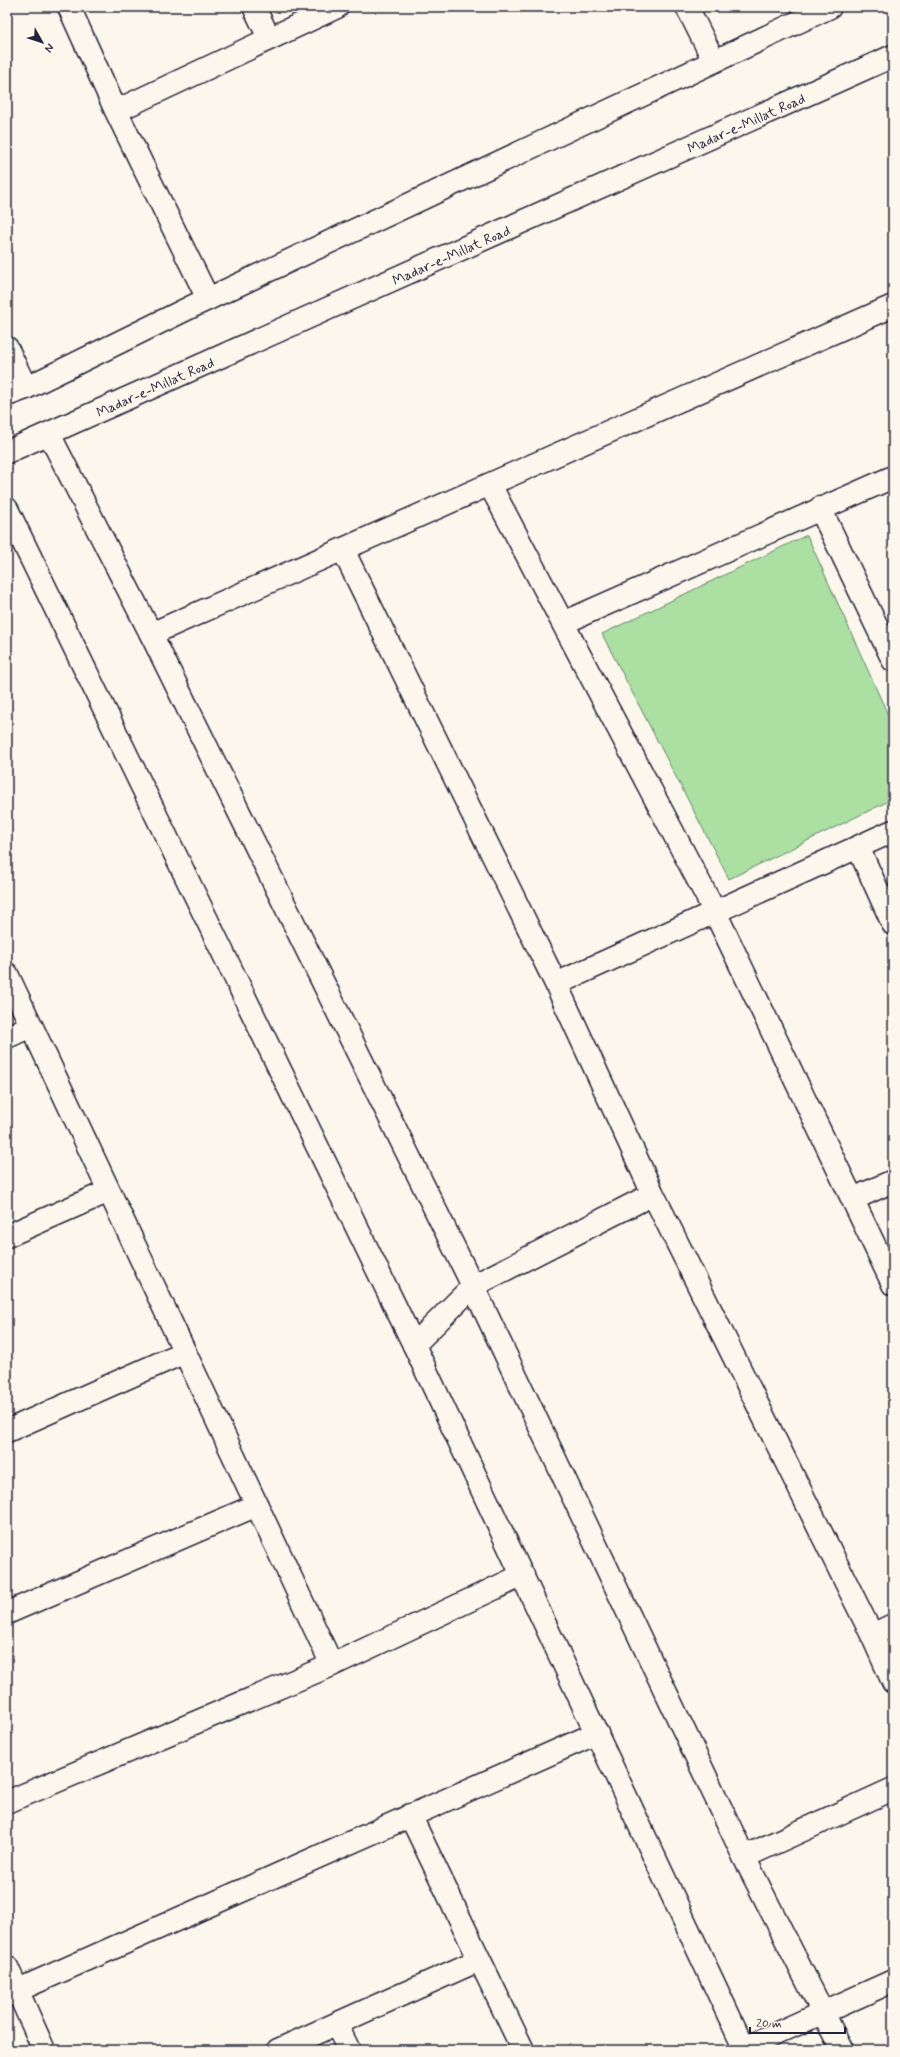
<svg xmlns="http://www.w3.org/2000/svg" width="900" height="2057" font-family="Mynerve,sans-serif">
  <rect width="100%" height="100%" fill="#fbf7ec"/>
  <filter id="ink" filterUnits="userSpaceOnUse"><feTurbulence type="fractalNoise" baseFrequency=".025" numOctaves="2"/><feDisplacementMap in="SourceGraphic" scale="8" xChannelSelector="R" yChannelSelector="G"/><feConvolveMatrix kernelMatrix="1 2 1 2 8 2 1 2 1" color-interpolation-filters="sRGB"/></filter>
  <g filter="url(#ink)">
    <!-- green -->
    <path fill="#ace0a2" stroke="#67816e" d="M807,535L893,726V799L729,879L602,634Z"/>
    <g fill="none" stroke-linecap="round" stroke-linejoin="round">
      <!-- minor casing -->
      <g stroke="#22223b" stroke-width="25">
        <path id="minor" d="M69,7L116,111L208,299
          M254,7L269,38
          M687,7L714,61
          M116,111L337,7
          M7,348L26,388
          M490,485L715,912L893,1284
          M820,508L893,660
          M343,550L556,984L653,1194L872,1635L893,1682
          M563,623L893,477
          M151,634L893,306
          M858,847L893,924
          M7,974L332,1665
          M556,984L893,831
          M7,1037L31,1026
          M853,1199L893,1181
          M7,1236L109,1191
          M414,1345L473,1286L653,1194
          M7,1431L185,1352
          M7,1613L257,1505
          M872,1635L893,1625
          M7,1802L332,1665L523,1575
          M410,1815L523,2050
          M744,1857L893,1789
          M7,1967L44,2050
          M7,1995L597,1733
          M336,2024L349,2050
          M278,2050L479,1960"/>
      </g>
      <!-- tertiary casing -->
      <g stroke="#22223b" stroke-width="25">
        <path id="tertiary" d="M49,434L151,634L473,1286L744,1857L842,2050
          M7,509L414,1345L745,2050
          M744,2048L893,1981"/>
      </g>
      <!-- secondary casing -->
      <g stroke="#22223b" stroke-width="25">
        <path id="secondary" d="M7,395L26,388L193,306L830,7
          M7,452L893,56"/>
      </g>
      <!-- minor -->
      <use href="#minor" stroke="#fbf7ec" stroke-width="22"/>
      <!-- tertiary -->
      <use href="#tertiary" stroke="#fbf7ec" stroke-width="22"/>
      <!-- secondary -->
      <use href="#secondary" stroke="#fbf7ec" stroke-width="22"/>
    </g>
  </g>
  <g text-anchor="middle" stroke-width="3.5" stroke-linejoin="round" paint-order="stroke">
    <!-- street labels -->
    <g font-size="14" fill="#22223b" stroke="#fbf7ec">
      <text transform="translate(746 123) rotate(-24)" y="5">Madar-e-Millat Road</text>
      <text transform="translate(451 255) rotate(-24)" y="5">Madar-e-Millat Road</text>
      <text transform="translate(155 387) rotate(-24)" y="5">Madar-e-Millat Road</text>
    </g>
  </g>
  <!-- margin -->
  <rect width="900" height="2057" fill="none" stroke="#fbf7ec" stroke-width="24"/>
  <rect x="12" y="12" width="876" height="2033" fill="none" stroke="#22223b" stroke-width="1.5" filter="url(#ink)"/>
  <!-- north arrow -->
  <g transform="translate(42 42) rotate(129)" stroke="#fbf7ec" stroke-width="3" paint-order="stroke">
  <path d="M0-3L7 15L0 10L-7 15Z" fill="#22223b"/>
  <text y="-6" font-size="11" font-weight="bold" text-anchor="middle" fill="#22223b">N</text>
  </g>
  <!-- scale -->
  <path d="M750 2027v6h95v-6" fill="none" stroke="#22223b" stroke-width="2"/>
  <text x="756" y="2027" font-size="12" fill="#22223b" stroke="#fbf7ec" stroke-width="3" paint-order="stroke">20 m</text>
</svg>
